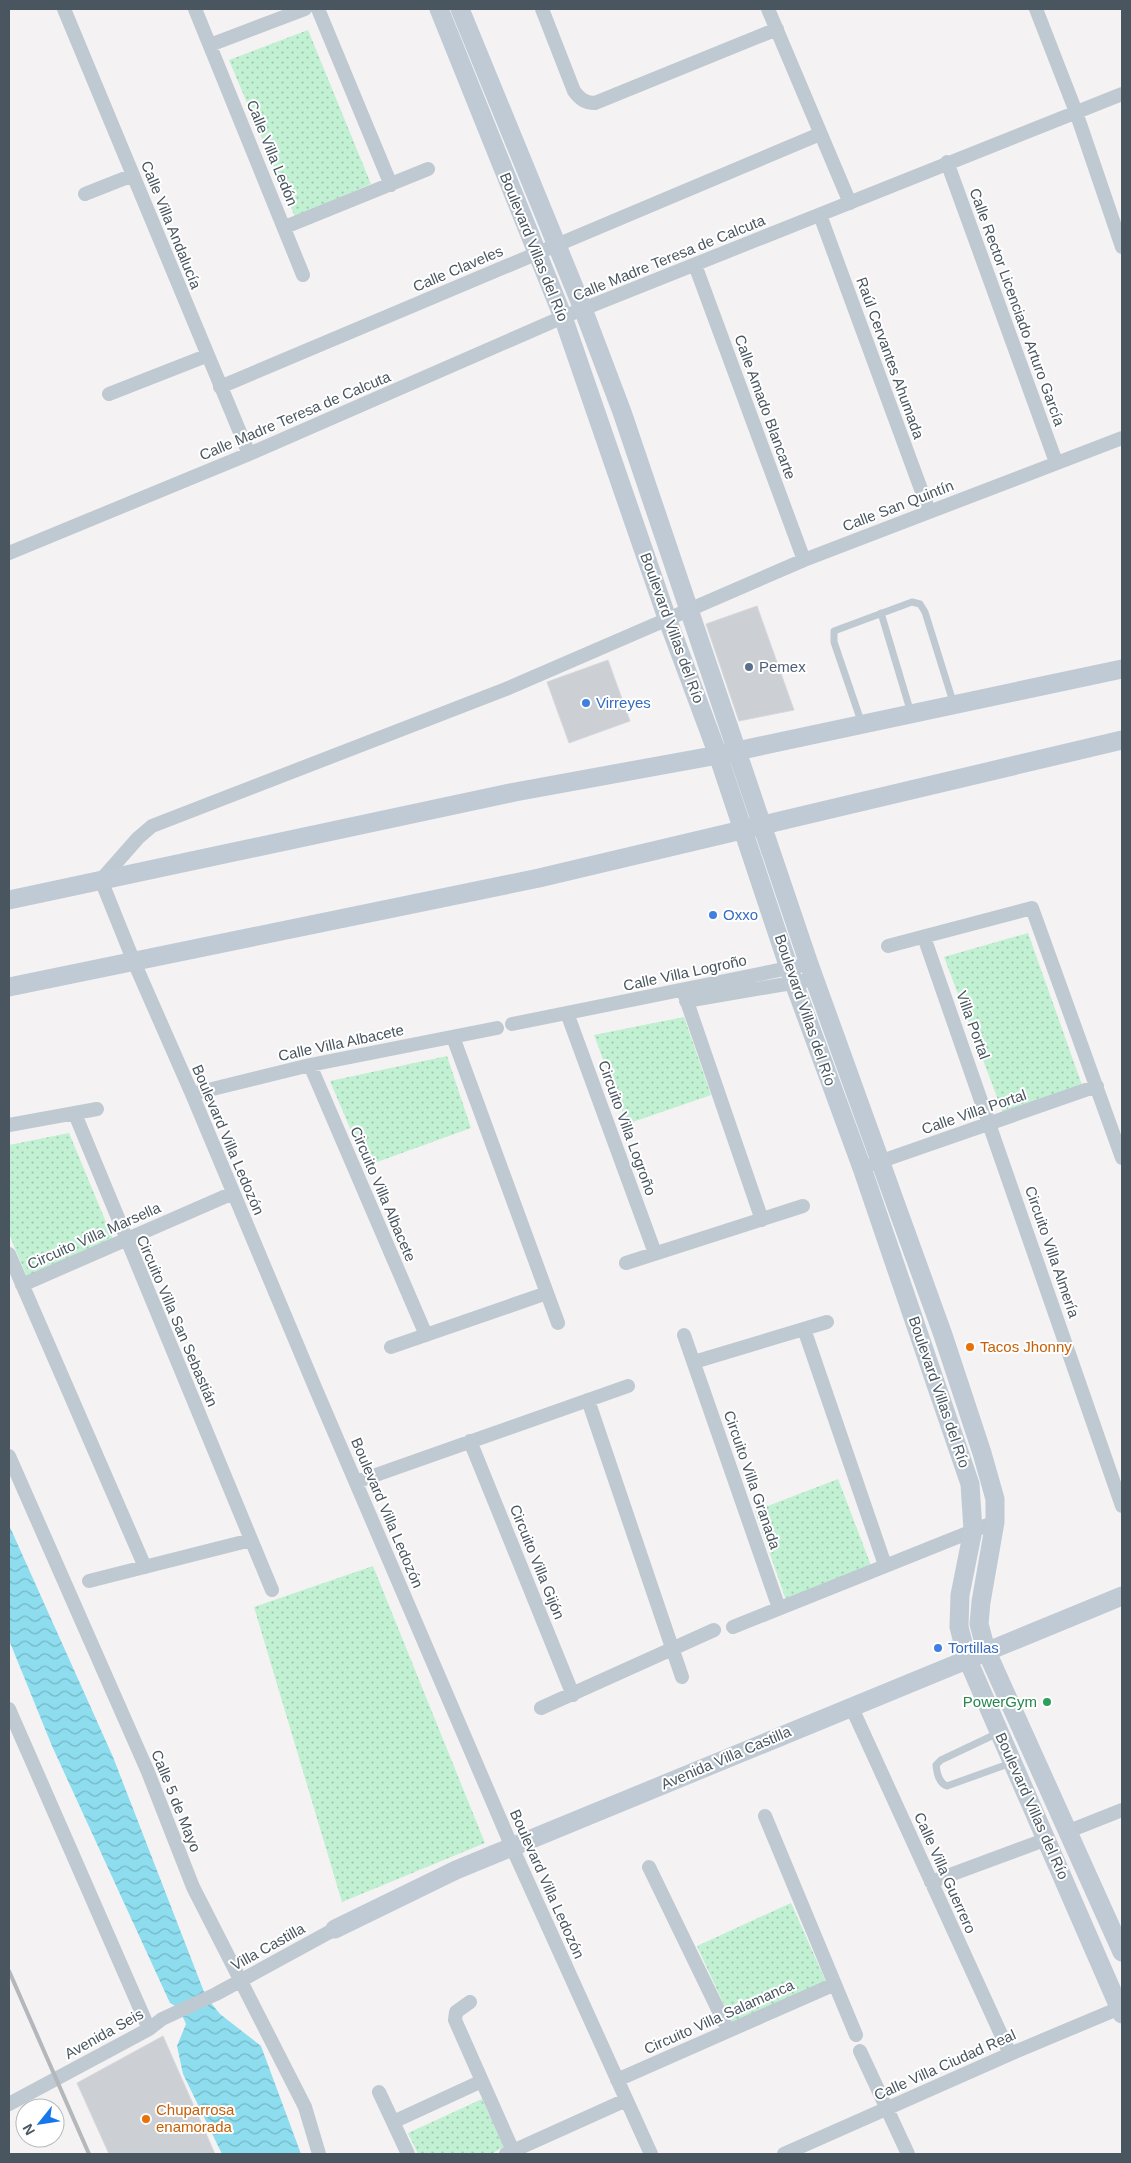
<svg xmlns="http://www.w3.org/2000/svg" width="1131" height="2163" font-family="Helvetica,sans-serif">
  <defs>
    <pattern id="green-dots" width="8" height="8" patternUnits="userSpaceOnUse" patternTransform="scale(1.25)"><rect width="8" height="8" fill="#c1f1d2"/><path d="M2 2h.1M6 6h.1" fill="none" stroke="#9fc6ae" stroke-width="1.8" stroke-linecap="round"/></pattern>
    <pattern id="water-waves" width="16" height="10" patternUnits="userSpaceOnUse" patternTransform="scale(1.25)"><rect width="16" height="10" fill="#8dddef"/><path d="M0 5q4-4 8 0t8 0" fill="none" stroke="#75b6c5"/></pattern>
  </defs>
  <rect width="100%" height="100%" fill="#f4f2f2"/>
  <!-- green -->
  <path fill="url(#green-dots)" d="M308,30L371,184L295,217L229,60Z
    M1028,933L1082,1085L1003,1113L944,957Z
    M684,1017L711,1095L627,1124L594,1035Z
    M447,1056L471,1128L366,1166L330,1081Z
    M69,1133L113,1239L27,1277L9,1234V1145Z
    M838,1479L872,1568L787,1603L755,1511Z
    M373,1566L485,1843L342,1902L254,1607Z
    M791,1903L827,1984L734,2027L697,1946Z
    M482,2099L504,2147L491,2154H418L408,2133Z"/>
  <!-- water -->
  <path fill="url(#water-waves)" d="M9,1525L113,1757L206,1997L220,2014L261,2046L301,2154H222L183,2074L177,2046L186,2024L179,2008L170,2003L52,1746L9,1640Z"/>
  <!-- building -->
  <path fill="#cccfd4" stroke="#d6d8dd" d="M757,606L794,710L739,721L706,624Z
    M608,660L630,721L569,743L547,682Z
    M163,2036L215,2154H109L77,2083Z"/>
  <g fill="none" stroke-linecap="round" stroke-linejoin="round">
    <!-- lane -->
    <path stroke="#bfc9d1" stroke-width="7" d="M881,613L911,713
      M862,724L834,642V631L912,602L920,604L925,612L954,705
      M998,1733L941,1760L936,1765C937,1774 939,1783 947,1786L1011,1763"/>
    <!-- street -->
    <path stroke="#bfc9d1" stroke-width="14" d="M64,9L249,454
      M195,9L303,275
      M318,9L391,185
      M542,9L574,91C580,99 585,103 595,103L777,29
      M768,9L850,203
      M1036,9L1076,112L1122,247
      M210,45L305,9
      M947,162L1056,462
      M85,194L133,175
      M820,215L929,511
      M285,227L428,169
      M695,265L804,560
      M220,387L820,134
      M109,394L206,356
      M9,553L249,454L563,317L1122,94
      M924,937L1122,1506
      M888,946L1032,908L1122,1158
      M683,990L762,1220
      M686,1001L815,979
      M567,1013L655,1253
      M512,1024L809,964
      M453,1037L558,1323
      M310,1065L426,1335
      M192,1094L310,1065L497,1028
      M75,1114L272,1590
      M9,1125L97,1109
      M873,1164L1097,1086
      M9,1254L145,1567
      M626,1263L803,1206
      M22,1285L233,1193
      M804,1329L885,1565
      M684,1335L779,1608
      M391,1347L547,1293
      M694,1362L827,1322
      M588,1400L682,1677
      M470,1441L573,1695
      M9,1456L148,1772L193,1887L305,2107L319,2154
      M356,1482L628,1386
      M89,1581L251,1540
      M733,1627L995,1522
      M851,1706L1010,2054
      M541,1708L714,1630
      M9,1709L149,2029
      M765,1816L856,2035
      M1069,1831L1122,1810
      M649,1867L728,2030
      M931,1882L1047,1839
      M470,2002L456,2012L455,2020L513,2151
      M860,2051L908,2154
      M617,2080L835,1984
      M379,2092L408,2154
      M9,2104L149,2029L162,2019L216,1994L335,1929
      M393,2122L482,2081
      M506,2154L626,2100
      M651,2154L512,1847L317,1392L192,1094L134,962L101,880L138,838L152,826L506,689L804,560L1122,438
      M784,2154L1010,2054L1122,2007"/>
    <!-- secondary -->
    <path stroke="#bfcad5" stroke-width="19" d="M439,9L563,317L667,618L718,755L794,983L862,1168L970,1484L973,1530L960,1595L959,1627L967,1658L1122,2014
      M460,9L583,309L622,412L809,964L943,1335L982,1453L995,1499V1522L981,1602L979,1624L986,1650L1122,1952
      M9,900L515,792L718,755L1122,669
      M9,987L539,878L1122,740
      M335,1929L456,1870L1122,1596"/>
    <!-- rail -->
    <path stroke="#b4b7bc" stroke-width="4" d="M9,1971L89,2154"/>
  </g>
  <!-- markers -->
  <circle fill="#5c6f8a" stroke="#fff" stroke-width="2" cx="749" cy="667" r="5"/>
  <g fill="#3f7fe0" stroke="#fff" stroke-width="2">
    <circle cx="586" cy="703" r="5"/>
    <circle cx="713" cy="915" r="5"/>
    <circle cx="938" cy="1648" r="5"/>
  </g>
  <g fill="#e8710a" stroke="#fff" stroke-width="2">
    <circle cx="970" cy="1347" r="5"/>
    <circle cx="146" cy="2119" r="5"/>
  </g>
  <circle fill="#2e9e5b" stroke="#fff" stroke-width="2" cx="1047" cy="1702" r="5"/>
  <g text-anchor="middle" stroke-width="4" stroke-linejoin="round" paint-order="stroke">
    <!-- street labels -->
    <g font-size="15" fill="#495660" stroke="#fff">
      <text transform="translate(272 153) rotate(68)" y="5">Calle Villa Ledón</text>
      <text transform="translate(171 225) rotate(68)" y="5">Calle Villa Andalucía</text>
      <text transform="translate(534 247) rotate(68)" y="5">Boulevard Villas del Río</text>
      <text transform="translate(669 258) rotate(-22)" y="5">Calle Madre Teresa de Calcuta</text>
      <text transform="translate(458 269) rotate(-23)" y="5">Calle Claveles</text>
      <text transform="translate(1017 307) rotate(70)" y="5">Calle Rector Licenciado Arturo García</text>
      <text transform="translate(890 358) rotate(70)" y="5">Raúl Cervantes Ahumada</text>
      <text transform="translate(765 407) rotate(70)" y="5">Calle Amado Blancarte</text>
      <text transform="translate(295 416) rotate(-23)" y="5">Calle Madre Teresa de Calcuta</text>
      <text transform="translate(898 506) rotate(-21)" y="5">Calle San Quintín</text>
      <text transform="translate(672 628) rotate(70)" y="5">Boulevard Villas del Río</text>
      <text transform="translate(685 973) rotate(-12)" y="5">Calle Villa Logroño</text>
      <text transform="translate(805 1010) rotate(71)" y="5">Boulevard Villas del Río</text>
      <text transform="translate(973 1025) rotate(70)" y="5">Villa Portal</text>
      <text transform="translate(341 1043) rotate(-12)" y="5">Calle Villa Albacete</text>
      <text transform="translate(974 1112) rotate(-19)" y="5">Calle Villa Portal</text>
      <text transform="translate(627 1128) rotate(70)" y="5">Circuito Villa Logroño</text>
      <text transform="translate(228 1140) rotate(67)" y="5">Boulevard Villa Ledozón</text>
      <text transform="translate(383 1194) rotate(67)" y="5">Circuito Villa Albacete</text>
      <text transform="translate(94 1236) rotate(-24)" y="5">Circuito Villa Marsella</text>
      <text transform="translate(1052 1252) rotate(71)" y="5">Circuito Villa Almería</text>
      <text transform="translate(177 1321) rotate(67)" y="5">Circuito Villa San Sebastián</text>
      <text transform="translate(939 1392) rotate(71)" y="5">Boulevard Villas del Río</text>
      <text transform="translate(752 1480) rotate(71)" y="5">Circuito Villa Granada</text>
      <text transform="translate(387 1513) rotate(67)" y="5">Boulevard Villa Ledozón</text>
      <text transform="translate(537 1562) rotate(68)" y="5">Circuito Villa Gijón</text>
      <text transform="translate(726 1758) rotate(-23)" y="5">Avenida Villa Castilla</text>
      <text transform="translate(176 1801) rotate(68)" y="5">Calle 5 de Mayo</text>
      <text transform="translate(1032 1806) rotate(66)" y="5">Boulevard Villas del Río</text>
      <text transform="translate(945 1873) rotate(66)" y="5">Calle Villa Guerrero</text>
      <text transform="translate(547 1884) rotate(66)" y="5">Boulevard Villa Ledozón</text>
      <text transform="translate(268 1947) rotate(-29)" y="5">Villa Castilla</text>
      <text transform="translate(719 2017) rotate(-24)" y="5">Circuito Villa Salamanca</text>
      <text transform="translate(104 2034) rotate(-29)" y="5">Avenida Seis</text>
      <text transform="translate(945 2065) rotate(-24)" y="5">Calle Villa Ciudad Real</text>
    </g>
    <!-- service labels -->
    <g font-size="15" fill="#4e5e75" stroke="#fff" text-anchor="start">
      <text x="759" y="672">Pemex</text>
    </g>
    <!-- shop labels -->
    <g font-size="15" fill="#366cbe" stroke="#fff" text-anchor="start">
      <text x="596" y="708">Virreyes</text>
      <text x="723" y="920">Oxxo</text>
      <text x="948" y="1653">Tortillas</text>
    </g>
    <!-- food labels -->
    <g font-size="15" fill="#c56008" stroke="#fff" text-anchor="start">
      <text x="980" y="1352">Tacos Jhonny</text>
      <text x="156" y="2115">Chuparrosa<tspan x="156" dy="17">enamorada</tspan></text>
    </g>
    <!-- leisure labels -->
    <g font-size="15" fill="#27864d" stroke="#fff" text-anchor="end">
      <text x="1037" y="1707">PowerGym</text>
    </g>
  </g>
  <!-- border -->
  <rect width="1131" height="2163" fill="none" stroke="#495660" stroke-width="20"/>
  <!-- north arrow -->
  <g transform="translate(40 2123) rotate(240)"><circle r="24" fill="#ffffff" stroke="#b6bbbf"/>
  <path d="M0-4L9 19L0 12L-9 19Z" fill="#1577ea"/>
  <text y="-8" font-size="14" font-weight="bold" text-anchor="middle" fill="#495660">N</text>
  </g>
</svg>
